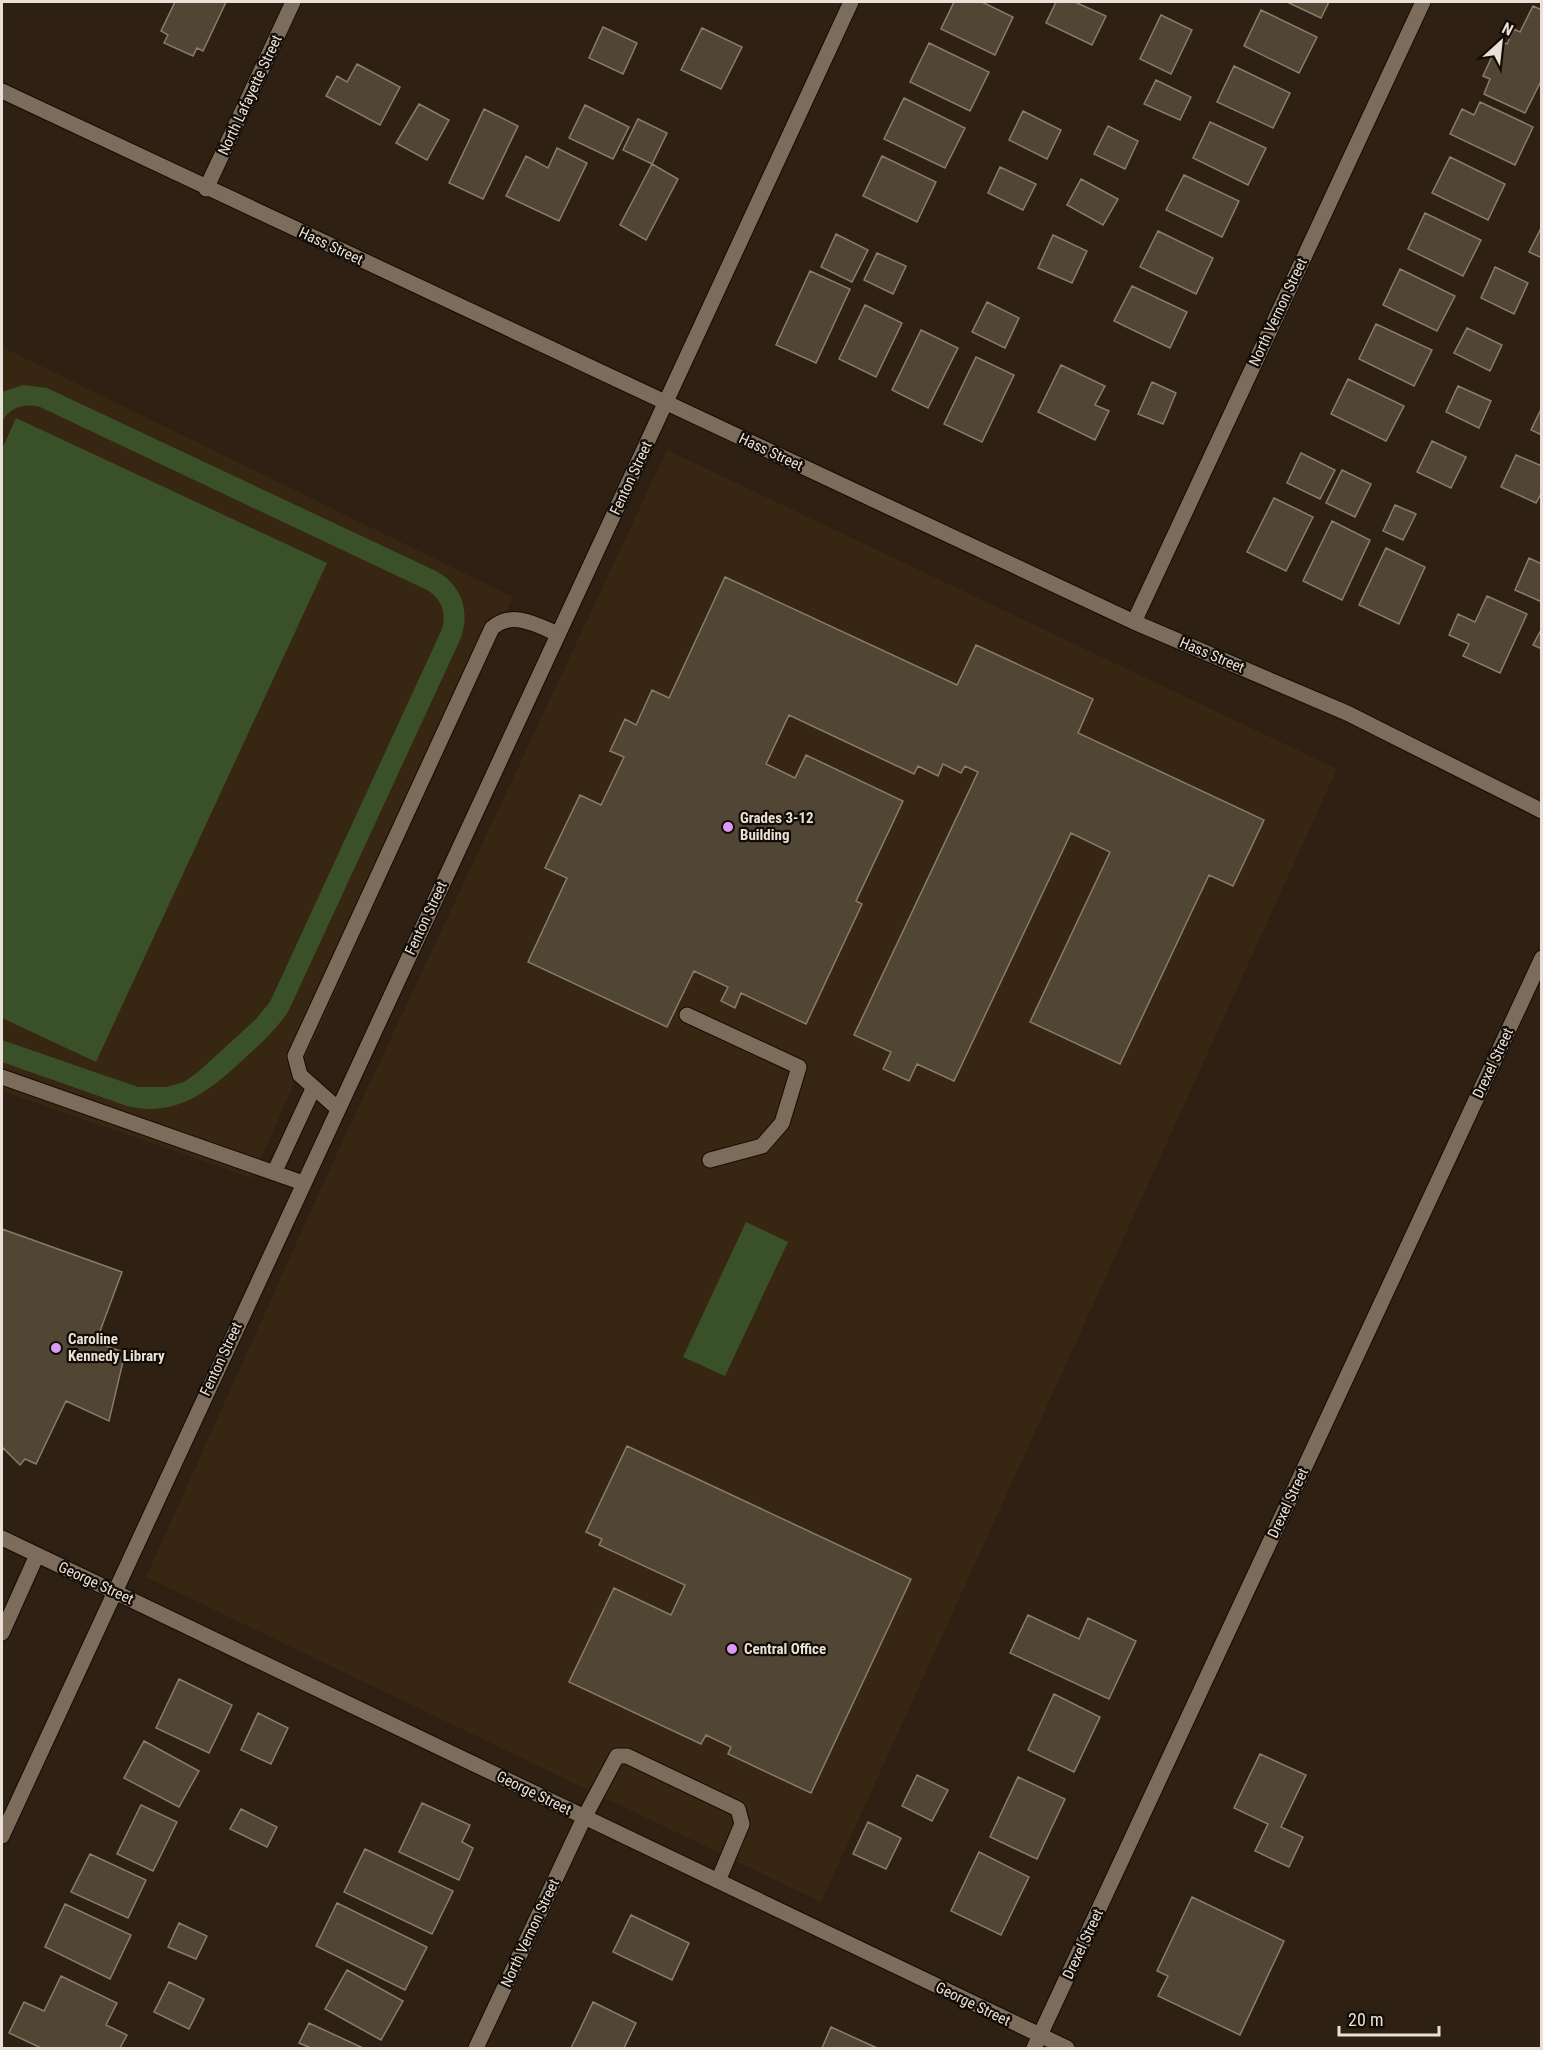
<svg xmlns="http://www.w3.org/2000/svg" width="1543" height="2050" font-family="'Roboto Condensed',sans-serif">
  <rect width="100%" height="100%" fill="#2e2113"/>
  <!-- built -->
  <path fill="#372612" d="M2,347L513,597L252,1178L2,1091Z
    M667,450L1337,769L821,1902L146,1577L338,1151Z"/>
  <!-- green -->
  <path fill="#3a5029" d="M23,385L47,388L436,571C462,585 471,613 460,640L288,1012C276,1030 260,1044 244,1059C209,1091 177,1118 127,1106L2,1062V1040L138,1087H167L184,1082L198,1072L255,1020L270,1002L442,629C447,613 441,598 427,590L40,407C24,403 10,407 2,422V392Z
    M16,418L327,563L96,1062L2,1018V449Z
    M746,1222L788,1242L725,1376L683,1357Z"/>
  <!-- building -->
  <path fill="#514534" stroke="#897c6a" stroke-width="1.5" d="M175,2H226L203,51L197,48L193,56L164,43L168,35L161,31Z
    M954,2H982L1013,17L995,55L941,29Z
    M1056,2H1075L1106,16L1092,45L1046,23Z
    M1287,2H1329L1321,18Z
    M1533,6L1542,10V79L1525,113L1484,94L1490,79L1483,76L1499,41L1507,44L1514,29L1520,32Z
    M1261,10L1317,37L1299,73L1244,46Z
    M1161,15L1192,30L1171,74L1140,59Z
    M603,27L637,43L623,74L589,58Z
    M702,28L742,47L721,89L681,70Z
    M929,43L989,72L970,111L910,82Z
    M357,64L400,87L380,125L326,96L337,76L347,82Z
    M1234,66L1290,93L1273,128L1217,102Z
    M1156,80L1191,97L1180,120L1144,104Z
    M904,98L965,128L945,168L884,139Z
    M1480,102L1533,127L1515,165L1450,134L1462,109L1474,115Z
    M419,104L449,120L427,160L396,143Z
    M585,105L629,127L613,159L569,138Z
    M484,109L518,126L483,199L449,183Z
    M1023,111L1061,130L1047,159L1009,140Z
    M638,119L667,133L652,164L623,150Z
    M1210,122L1266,148L1248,185L1193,158Z
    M1108,126L1138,141L1125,169L1094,154Z
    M557,148L587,163L559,221L506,196L526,156L548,168Z
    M882,156L936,182L917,222L863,196Z
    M1450,157L1505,184L1488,220L1432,193Z
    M652,164L678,179L646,240L620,225Z
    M1000,167L1036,184L1023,210L988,193Z
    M1184,175L1239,201L1222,237L1166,210Z
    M1081,179L1118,199L1103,225L1067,205Z
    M1425,213L1481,240L1463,276L1408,249Z
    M1542,226V258L1529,252Z
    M1158,231L1213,258L1196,294L1140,267Z
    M836,234L868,250L852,282L821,267Z
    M1053,235L1087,251L1072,283L1038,268Z
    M877,253L906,266L893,294L864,280Z
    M1495,267L1528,283L1514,314L1481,298Z
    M1400,269L1455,296L1437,331L1383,305Z
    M810,271L850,289L816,363L776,345Z
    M1132,286L1187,312L1170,348L1114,321Z
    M987,302L1019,318L1005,348L972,332Z
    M865,305L902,323L876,377L839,359Z
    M1376,324L1432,350L1414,386L1359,359Z
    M1467,328L1502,345L1490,371L1454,353Z
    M921,330L958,348L928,408L892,390Z
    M976,357L1014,375L982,442L944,424Z
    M1061,365L1105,386L1095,405L1109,411L1095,440L1038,412Z
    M1348,379L1404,406L1386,441L1331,414Z
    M1152,382L1176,393L1163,424L1138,414Z
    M1458,386L1491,401L1479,428L1446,412Z
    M1542,407V435L1531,430Z
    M1432,441L1466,457L1451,488L1417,472Z
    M1301,453L1335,470L1320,499L1287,483Z
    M1516,455L1542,466V492L1536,503L1501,487Z
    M1342,470L1371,484L1355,517L1326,503Z
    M1274,498L1313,517L1286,571L1247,552Z
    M1395,505L1416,514L1403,540L1383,531Z
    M1332,521L1370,540L1342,600L1303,581Z
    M1386,548L1425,567L1399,624L1359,605Z
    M1529,558L1542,564V602L1515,590Z
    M725,577L957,685L976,645L1093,699L1078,733L1264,820L1233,886L1209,875L1120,1064L1030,1022L1110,852L1071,833L954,1081L917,1064L909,1081L883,1069L891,1052L854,1035L978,772L965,766L961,773L943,764L938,776L918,766L914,774L789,715L766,764L795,778L806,755L903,801L856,901L862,904L806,1024L741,993L735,1008L721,1001L728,987L694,971L667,1027L528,962L567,878L545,868L580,795L601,805L624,757L610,751L625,719L636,725L652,690L669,698Z
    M1487,596L1527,614L1500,673L1463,656L1469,644L1449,635L1458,614L1475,622Z
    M1542,628V649L1533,645Z
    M2,1229L122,1272L96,1342L125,1353L109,1421L66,1401L36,1464L25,1459L20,1465L3,1448L2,1451Z
    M627,1446L911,1579L811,1793L728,1754L731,1747L706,1735L701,1744L569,1682L614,1588L671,1615L685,1585L599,1545L602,1539L586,1532Z
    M1028,1615L1079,1639L1088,1618L1136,1641L1109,1699L1010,1653Z
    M179,1679L232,1705L209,1753L156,1728Z
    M1054,1694L1100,1717L1074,1772L1028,1750Z
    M258,1713L288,1728L271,1764L241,1750Z
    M144,1741L199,1771L179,1807L124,1778Z
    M1260,1754L1306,1775L1281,1827L1303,1837L1289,1867L1255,1851L1268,1824L1234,1808Z
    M917,1775L948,1790L932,1821L902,1806Z
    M1018,1777L1065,1799L1037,1859L990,1837Z
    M422,1803L470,1825L462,1842L473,1848L459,1880L399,1852Z
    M141,1805L177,1822L153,1871L117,1854Z
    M241,1809L277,1827L267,1847L230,1829Z
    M868,1822L901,1838L886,1869L853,1854Z
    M365,1849L453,1891L432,1934L344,1892Z
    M979,1852L1029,1877L1001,1935L951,1911Z
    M90,1854L146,1880L128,1918L71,1892Z
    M1192,1897L1284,1941L1240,2035L1158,1996L1168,1976L1157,1971Z
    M337,1903L427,1947L405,1990L316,1946Z
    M65,1904L131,1935L110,1979L45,1947Z
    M631,1915L689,1943L672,1980L613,1952Z
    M179,1923L207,1936L196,1959L168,1947Z
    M347,1970L403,2001L381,2040L325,2009Z
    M61,1976L117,2003L106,2025L127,2035L120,2048H41L9,2033L24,2002L44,2011Z
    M169,1982L204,1999L189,2029L154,2012Z
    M593,2002L636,2023L624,2048H571Z
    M309,2023L363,2048H311L299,2043Z
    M831,2027L877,2048H822Z"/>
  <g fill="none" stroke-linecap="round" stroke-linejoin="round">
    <!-- minor casing -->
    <g stroke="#160b01" stroke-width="17">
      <path id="minor" d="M2,91L1134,622L1347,713L1542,811
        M206,189L293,2
        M1134,622L1423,2
        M687,1015L799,1067L782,1123L762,1146L710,1160
        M2,1077L303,1183
        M337,1108L300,1075L295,1056L492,628C512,610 537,625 558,634
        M274,1173L313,1089
        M2,1538L1067,2048
        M2,1633L37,1555
        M2,1836L851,2
        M476,2048L584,1818L617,1756H627L738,1809L742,1824L718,1881
        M1034,2048L1542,958"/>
    </g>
    <!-- minor -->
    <use href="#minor" stroke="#7b6c5c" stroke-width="15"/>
  </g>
  <!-- markers -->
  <g fill="#da9af6" stroke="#120c06" stroke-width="2">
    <circle cx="728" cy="827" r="6"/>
    <circle cx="56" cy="1348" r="6"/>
    <circle cx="732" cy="1649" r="6"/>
  </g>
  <g text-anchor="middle" stroke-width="4.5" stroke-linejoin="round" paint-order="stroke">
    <!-- street labels -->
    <g font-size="15" fill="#e9e0d7" stroke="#120c06">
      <text transform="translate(250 95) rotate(-65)" y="5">North Lafayette Street</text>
      <text transform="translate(331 246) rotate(25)" y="5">Hass Street</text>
      <text transform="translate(1278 312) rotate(-65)" y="5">North Vernon Street</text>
      <text transform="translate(771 452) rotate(25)" y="5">Hass Street</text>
      <text transform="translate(631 478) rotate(-65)" y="5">Fenton Street</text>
      <text transform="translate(1212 655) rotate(23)" y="5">Hass Street</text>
      <text transform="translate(426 918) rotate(-65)" y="5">Fenton Street</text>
      <text transform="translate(1493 1063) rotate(-65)" y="5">Drexel Street</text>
      <text transform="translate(221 1359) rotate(-65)" y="5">Fenton Street</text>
      <text transform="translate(1288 1503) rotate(-65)" y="5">Drexel Street</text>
      <text transform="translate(96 1583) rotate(25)" y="5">George Street</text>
      <text transform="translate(534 1793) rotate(26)" y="5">George Street</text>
      <text transform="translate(530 1933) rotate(-65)" y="5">North Vernon Street</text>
      <text transform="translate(1083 1944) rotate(-65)" y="5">Drexel Street</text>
      <text transform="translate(973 2004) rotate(26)" y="5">George Street</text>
    </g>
    <!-- poi labels -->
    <g font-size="15" font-weight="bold" fill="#e9e0d7" stroke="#120c06" text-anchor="start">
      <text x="740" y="823">Grades 3-12<tspan x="740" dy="17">Building</tspan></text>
      <text x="68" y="1344">Caroline<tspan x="68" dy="17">Kennedy Library</tspan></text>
      <text x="744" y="1654">Central Office</text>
    </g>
  </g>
  <!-- border -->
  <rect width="1543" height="2050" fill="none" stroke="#e9e0d7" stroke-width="6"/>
  <!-- north arrow -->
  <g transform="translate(1501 42) rotate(27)" stroke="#120c06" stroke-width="4.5" paint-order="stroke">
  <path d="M0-4.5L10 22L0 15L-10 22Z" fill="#e9e0d7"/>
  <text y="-9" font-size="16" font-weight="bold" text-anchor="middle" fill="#e9e0d7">N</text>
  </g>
  <!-- scale -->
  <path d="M1339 2026v9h100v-9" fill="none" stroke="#e9e0d7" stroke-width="3"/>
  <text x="1348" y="2026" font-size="18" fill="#e9e0d7" stroke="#120c06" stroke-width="4.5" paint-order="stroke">20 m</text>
</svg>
